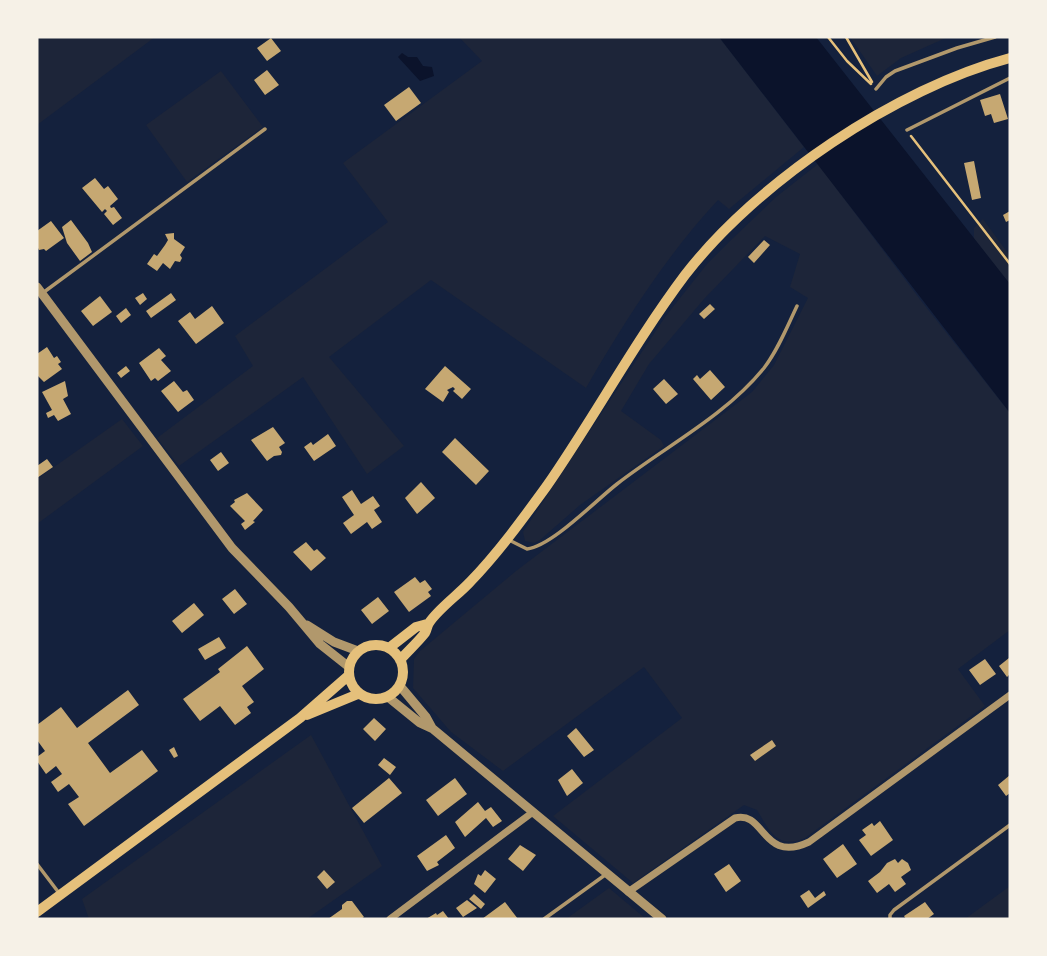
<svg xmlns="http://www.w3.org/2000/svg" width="1047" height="956" font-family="'Roboto Condensed',sans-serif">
  <rect width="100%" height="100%" fill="#14213d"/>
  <!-- green -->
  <path fill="#1d2539" d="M37,37H155L37,125Z
    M459,37H719L804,147L729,209L718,200C666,256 624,322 586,388L431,280L329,357L404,446L367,474L303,377L179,466L157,438L253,366L235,336L388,222L343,163L482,61Z
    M850,37H948L901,58L877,76Z
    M221,71L263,127L187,182L146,125Z
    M818,164L922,302L1010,413V630L958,669L985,706L805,838C777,850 769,830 757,810L744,805L633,883L553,816L682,718L644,667L503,771L451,732L413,688L414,659L420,651L516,571L752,392L774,365L808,298L790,287L800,254L765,236L704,299L649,364L621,411L661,440L664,446L580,505L540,540L534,543L525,541L523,532L665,317L707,264L730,241L776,197Z
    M983,219L1010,256V286L974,239V228Z
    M122,419L143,446L37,524V479Z
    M311,735L382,866L307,919H89L82,899Z
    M1010,886V919H965Z
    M609,888L646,919H566Z"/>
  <!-- water -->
  <path fill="#0b132b" d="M719,37H816L1010,284V413Z
    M402,53L408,57H417L423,66L432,67L434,76L420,81L398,57Z"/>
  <!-- building -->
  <path fill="#c6a872" d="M271,38L281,51L267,61L257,48Z
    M267,70L279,85L265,95L254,80Z
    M409,87L421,103L396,121L384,105Z
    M1000,94L1008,119L994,123L991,114L985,116L980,100Z
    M974,161L981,198L972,200L964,163Z
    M95,178L104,189L108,186L118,199L110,206L111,208L114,207L122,218L113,225L104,214L107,211L105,209L102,212L82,188Z
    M1010,211V220L1006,222L1003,215Z
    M71,220L88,243L92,252L80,261L67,243L62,227Z
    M51,221L64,238L46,251L44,249L39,250L37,246V231Z
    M174,233V239L185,247L180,255L182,258L180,262L175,261L170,269L163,263L157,271L147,264L154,254L157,256L165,245L168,240L165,234Z
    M764,240L770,245L754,263L748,257Z
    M143,293L147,299L140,305L135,298Z
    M171,293L176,300L151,318L146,311Z
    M100,296L112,312L93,326L81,311Z
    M710,304L715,309L704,319L699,314Z
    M212,306L224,323L196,344L178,321L190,312L195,319Z
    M126,308L131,315L121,323L116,316Z
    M47,347L54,358L57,356L61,362L58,364L62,369L44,382L37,375V354Z
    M159,348L166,356L161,360L171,371L158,381L155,378L151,381L139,363Z
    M126,366L130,371L121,378L117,373Z
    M445,366L471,389L462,399L453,391L455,389L453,387L447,390L449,392L443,402L425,389Z
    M710,370L725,387L711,400L693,379L697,375L700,379Z
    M664,379L678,394L666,404L653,389Z
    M65,381L68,396L63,399L71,414L58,421L54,415L48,418L46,413L52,410L42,392Z
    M174,381L183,392L187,390L194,400L178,412L161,391Z
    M273,427L285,443L279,447L282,452L281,455L274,456L267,461L251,440Z
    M328,434L336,446L314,461L304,447L311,442L313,445Z
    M455,438L489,471L476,485L442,452Z
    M221,452L229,463L218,471L210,460Z
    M47,459L53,467L37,478V466Z
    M421,482L435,498L417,514L405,498Z
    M352,490L361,504L373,496L380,506L374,510L382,522L372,529L367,522L351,534L343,523L354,515L342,497Z
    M247,493L263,510L253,521L255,522L245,530L241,524L245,521L230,506L235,502L234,500Z
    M306,542L314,551L317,549L326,558L311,571L293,552Z
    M415,577L420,583L425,580L432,589L428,592L431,596L409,612L394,592Z
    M235,589L247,604L234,614L222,599Z
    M378,597L389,611L372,624L361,610Z
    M194,603L204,615L182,633L172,621Z
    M219,637L226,648L205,660L198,649Z
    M247,646L264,669L242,686L254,702L247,707L251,713L235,725L220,706L200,721L183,699L220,672L218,669Z
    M1009,658L1010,674L1007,677L999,666Z
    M985,659L996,674L980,685L969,670Z
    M128,690L139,705L88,743L110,773L142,750L158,771L84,826L68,804L79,797L69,784L58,792L51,782L62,774L56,766L46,774L37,761V757L45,751L37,740V725L61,707L77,728Z
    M374,718L386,729L375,741L363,729Z
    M576,728L594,750L584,757L567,736Z
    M772,740L776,746L755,761L750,755Z
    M174,747L178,756L174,758L169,750Z
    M384,758L396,767L390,775L378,765Z
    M572,769L583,783L567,796L558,780Z
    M1010,775V793L1006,796L998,785Z
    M389,778L402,793L364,823L352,808Z
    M455,778L467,794L438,816L426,800Z
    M478,802L485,811L491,807L502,821L493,827L486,818L465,837L455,822Z
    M880,821L893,840L871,856L859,840L866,835L862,830L872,823L874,826Z
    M446,835L455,848L437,862L439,865L427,871L417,856Z
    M843,844L857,864L837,878L823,859Z
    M520,845L536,855L523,871L508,859Z
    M895,859L898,863L902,859L908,863L911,870L901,877L906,884L895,892L889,884L877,893L868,881L880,872L887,863Z
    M729,864L741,881L726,892L714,874Z
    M324,870L335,882L327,889L317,877Z
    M485,870L496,879L485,893L474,884L478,874L481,876Z
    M809,890L815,898L824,891L826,895L808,908L800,896Z
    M474,894L485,904L481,909L469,899Z
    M467,900L477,908L463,917L456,908Z
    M347,901H352L364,917L361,919H328L342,909V905Z
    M505,902L518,919H482Z
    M925,902L934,914L927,919H906L904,916Z
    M443,911L449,919H426L436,913L437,915Z"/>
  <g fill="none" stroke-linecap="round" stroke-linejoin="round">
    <!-- path -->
    <path stroke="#e5c07b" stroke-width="2.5" d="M828,37L847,61L871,84
      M846,37L872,82
      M911,136L1010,264"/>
    <!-- service -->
    <path stroke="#b1986c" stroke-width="3.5" d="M876,89L886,77L895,71L957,48L995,37
      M907,130L1010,78
      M44,292L265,129
      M509,540L527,549C552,546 595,501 617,484C666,446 724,417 764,368C778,350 787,327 797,306
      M37,864L59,893
      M544,919L605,875
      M890,919V915L894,910L1010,825"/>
    <!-- minor -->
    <path stroke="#b1986c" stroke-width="7" d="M628,892L735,818C765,810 762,864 809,842L1010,695
      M390,919L533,812"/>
    <!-- tertiary -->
    <path stroke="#b1986c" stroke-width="9" d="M37,287L232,548L289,607L320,644L349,667
      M307,625L334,642L358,651
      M400,686L426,717L432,728
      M388,697L420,723L433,729L662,919"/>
    <!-- secondary -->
    <path stroke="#e5c07b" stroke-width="10" d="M349 672a27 27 0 1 1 54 0a27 27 0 1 1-54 0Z
      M389,648L416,627L427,624
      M400,660C408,651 418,642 425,633C427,630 427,626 429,623C438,609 458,595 470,582C498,553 522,520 546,487C594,418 634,343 685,275C757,182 896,88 1010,58
      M307,715L358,694
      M37,912L300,718L348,676"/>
  </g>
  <!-- border -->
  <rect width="1047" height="956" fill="none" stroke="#f6f1e7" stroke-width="77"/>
</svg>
